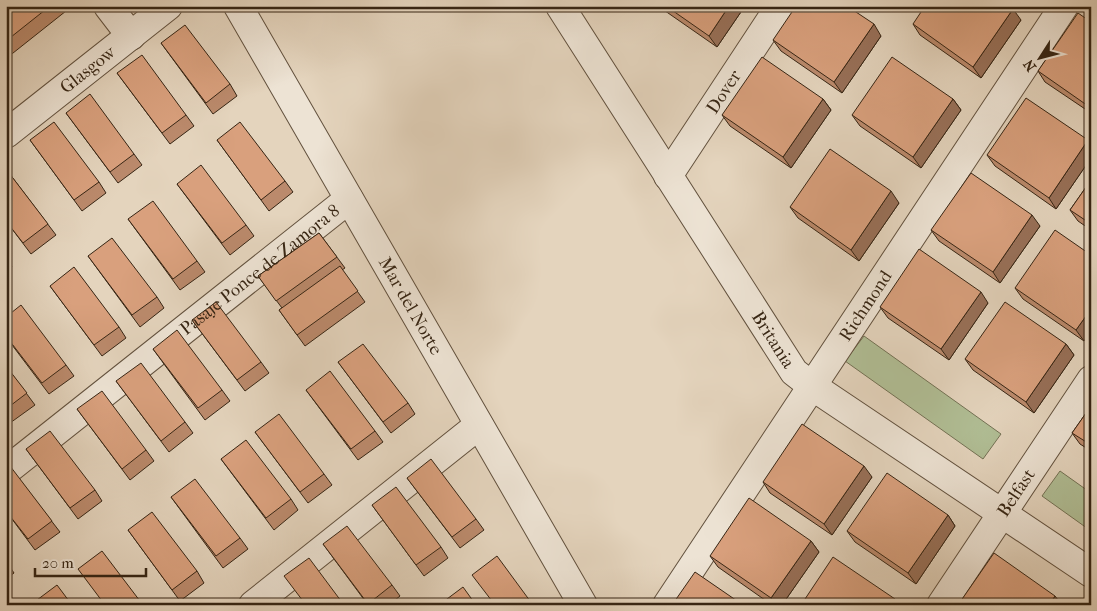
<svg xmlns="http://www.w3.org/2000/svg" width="1097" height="611" font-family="'IM FELL French Canon',serif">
  <rect width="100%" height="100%" fill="#e4d4bd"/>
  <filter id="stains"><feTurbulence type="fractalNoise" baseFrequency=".004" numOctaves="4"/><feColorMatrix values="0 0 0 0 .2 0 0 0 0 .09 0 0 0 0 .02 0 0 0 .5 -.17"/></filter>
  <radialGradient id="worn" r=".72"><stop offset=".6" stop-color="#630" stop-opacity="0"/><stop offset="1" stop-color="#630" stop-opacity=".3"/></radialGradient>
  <!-- green -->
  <path fill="#b0bd94" stroke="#737154" d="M864,336L1001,434L983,459L845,361Z
    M1060,471L1091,493V531L1042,496Z"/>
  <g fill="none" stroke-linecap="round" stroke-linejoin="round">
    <!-- minor casing -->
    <g stroke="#62513e" stroke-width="30">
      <g id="minor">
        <path d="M108,6L131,36"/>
        <path id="s1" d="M238,6L583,605"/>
        <path id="s2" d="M560,6L794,372L812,386L1091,573"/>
        <path id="s3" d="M6,134L168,6"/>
        <path id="s4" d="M668,176L780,6"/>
        <path id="s5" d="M6,471L349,199"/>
        <path d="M253,605L479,425"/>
        <path id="s6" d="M667,605L1064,6"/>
        <path id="s7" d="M941,605L1091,380"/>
      </g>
    </g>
    <!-- minor -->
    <use href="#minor" stroke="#ede3d4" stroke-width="28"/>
  </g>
  <!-- wall -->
  <path fill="#bb8a6c" stroke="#362514" d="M6,6H63L66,11L8,57L6,55Z
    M658,6H745L717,47Z
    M1021,20L981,78L920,35L913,24Z
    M1091,22V113L1045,82L1038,71Z
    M881,36L842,93L781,51L773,40Z
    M161,43L230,84L237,96L213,114Z
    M117,73L186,115L194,126L170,144Z
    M823,99L831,110L791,168L730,126L722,115Z
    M953,99L961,110L921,168L860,126L852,115Z
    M66,113L134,154L142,165L118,183Z
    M30,140L99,182L106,193L82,211Z
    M217,140L285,181L293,192L269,211Z
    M1088,140L1091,144V158L1056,209L995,166L987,155Z
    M6,169L56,235L31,254L6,221Z
    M1091,180V230L1078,221L1070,210Z
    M177,184L246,225L254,236L230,255Z
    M899,203L859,261L798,218L790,207Z
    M128,219L197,261L205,272L180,290Z
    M1040,226L1000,283L939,241L931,230Z
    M319,233L345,268L342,270L365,302L305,346L279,310L282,308L258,276Z
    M1091,255V331L1084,341L1023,299L1015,288Z
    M88,256L157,297L164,308L140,327Z
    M6,258L12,267L6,271Z
    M50,286L119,327L126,338L102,356Z
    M988,303L949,360L888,318L880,307Z
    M6,317L66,365L74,376L49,394L6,337Z
    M192,320L261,362L269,373L245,391Z
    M1066,344L1074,355L1034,413L973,370L965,359Z
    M153,349L222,390L230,401L205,420Z
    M338,362L408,403L415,414L391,433Z
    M6,366L35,405L10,423L6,418Z
    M116,381L185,422L193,433L169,452Z
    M306,390L375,431L383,442L358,460Z
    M1091,406V451L1080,444L1072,433Z
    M77,409L146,450L154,461L130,480Z
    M255,432L324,474L332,485L308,503Z
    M26,449L95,490L102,501L78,519Z
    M221,459L291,499L298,510L274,530Z
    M6,462L60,532L35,550L6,511Z
    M872,477L832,535L770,493L763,482Z
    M407,478L476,519L484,530L460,548Z
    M171,497L240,538L248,549L223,568Z
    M372,505L441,547L448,558L424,576Z
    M948,515L955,526L916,584L855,542L847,531Z
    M128,530L197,571L204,583L180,601Z
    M811,541L819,552L782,605H772L718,567L710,556Z
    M323,544L392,585L400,596L389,605H368Z
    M6,561L14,573L6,579Z"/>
  <!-- shaded-wall -->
  <path fill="#987058" stroke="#362514" d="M729,6H745L717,47L709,36Z
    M1013,9L1021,20L981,78L973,67Z
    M874,24L881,36L842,93L834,82Z
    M823,99L831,110L791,168L783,157Z
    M953,99L961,110L921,168L913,157Z
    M1088,140L1091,144V158L1056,209L1049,198Z
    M891,191L899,203L859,261L851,250Z
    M1032,215L1040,226L1000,283L993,272Z
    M981,292L988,303L949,360L941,349Z
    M1091,309V331L1084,341L1076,330Z
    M1066,344L1074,355L1034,413L1026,402Z
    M864,466L872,477L832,535L824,524Z
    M948,515L955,526L916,584L908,573Z
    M811,541L819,552L782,605H776L771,598Z
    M1055,596L1062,605H1049Z
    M895,599L898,605H891Z"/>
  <!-- building -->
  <path fill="#d9a07d" stroke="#362514" d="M6,6H50L6,41Z
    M666,6H729L709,36Z
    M796,6H847L874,24L834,82L773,40Z
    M925,6H1009L1013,9L973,67L913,24Z
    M1078,13L1091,22V108L1038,71Z
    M185,25L230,84L206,103L161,43Z
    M142,55L186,115L162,133L117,73Z
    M762,57L823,99L783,157L722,115Z
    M892,57L953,99L913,157L852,115Z
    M90,94L134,154L110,172L66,113Z
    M1026,98L1088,140L1049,198L987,155Z
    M54,122L99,182L74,200L30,140Z
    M240,122L285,181L261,200L217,140Z
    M830,149L891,191L851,250L790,207Z
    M201,165L246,225L222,243L177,184Z
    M6,169L48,224L23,243L6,221Z
    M971,173L1032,215L993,272L931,230Z
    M1091,180V224L1070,210Z
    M153,201L197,261L173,279L128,219Z
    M1055,230L1091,255V309L1076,330L1015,288Z
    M319,233L337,257L276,301L258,276Z
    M112,238L157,297L132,315L88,256Z
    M919,249L981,292L941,349L880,307Z
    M340,266L358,291L297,335L279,310Z
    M74,267L119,327L94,345L50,286Z
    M216,302L261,362L237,380L192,320Z
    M1005,302L1066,344L1026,402L965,359Z
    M21,305L66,365L42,383L6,336V317Z
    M177,330L222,390L198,408L153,349Z
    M363,344L408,403L383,422L338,362Z
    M141,363L185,422L161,441L116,381Z
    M6,366L27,393L6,409Z
    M330,371L375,431L351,449L306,390Z
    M102,391L146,450L122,469L77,409Z
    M1091,406V445L1072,433Z
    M279,414L324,474L300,492L255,432Z
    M802,424L864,466L824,524L763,482Z
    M50,431L95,490L70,508L26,449Z
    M246,440L291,499L266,518L221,459Z
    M431,459L476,519L452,537L407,478Z
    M6,462H7L52,521L28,539L6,511Z
    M887,473L948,515L908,573L847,531Z
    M195,479L240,538L216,556L171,497Z
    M396,487L441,547L416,565L372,505Z
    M749,498L811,541L771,598L710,556Z
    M152,512L197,571L172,590L128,530Z
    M347,526L392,585L368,604L323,544Z
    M102,551L143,605H105L78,569Z
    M994,553L1055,596L1049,605H958Z
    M497,556L533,605H495L472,575Z
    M833,557L895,599L891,605H801Z
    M309,558L344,605H306L284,576Z
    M695,572L743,605H672Z
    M57,585L72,605H34L33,603Z
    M463,587L476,605H439Z
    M259,600L262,605H252Z"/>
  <g text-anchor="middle" stroke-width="4.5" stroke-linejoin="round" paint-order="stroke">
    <!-- street labels -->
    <g font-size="18" fill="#362514" stroke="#ede3d4">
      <text dy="6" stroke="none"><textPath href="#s3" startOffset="104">Glasgow</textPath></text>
      <text dy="6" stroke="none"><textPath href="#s4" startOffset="101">Dover</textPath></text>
      <text dy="6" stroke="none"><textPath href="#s5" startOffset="324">Pasaje Ponce de Zamora 8</textPath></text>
      <text dy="6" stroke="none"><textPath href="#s6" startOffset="359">Richmond</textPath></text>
      <text dy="6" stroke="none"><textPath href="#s1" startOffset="346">Mar del Norte</textPath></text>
      <text dy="6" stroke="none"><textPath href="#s2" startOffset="396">Britania</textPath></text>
      <text dy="6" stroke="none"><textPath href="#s7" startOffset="135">Belfast</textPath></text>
    </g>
  </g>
  <!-- margin -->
  <rect width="1097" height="611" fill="none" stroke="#e4d4bd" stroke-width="25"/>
  <rect x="8" y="8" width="1082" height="596" fill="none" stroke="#362514" stroke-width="2.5"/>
  <rect x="12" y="12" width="1072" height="586" fill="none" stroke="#362514"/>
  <!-- north arrow -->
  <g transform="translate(1040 58) rotate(234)" stroke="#ede3d4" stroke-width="4" paint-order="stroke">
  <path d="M0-4L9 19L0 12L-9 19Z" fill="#362514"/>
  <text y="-8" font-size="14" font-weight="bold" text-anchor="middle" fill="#362514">N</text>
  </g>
  <!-- scale -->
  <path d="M35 568v8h111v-8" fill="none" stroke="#362514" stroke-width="2.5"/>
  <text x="42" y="568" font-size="15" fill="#362514" stroke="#ede3d4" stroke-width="4" paint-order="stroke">20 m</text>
  <rect width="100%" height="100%" filter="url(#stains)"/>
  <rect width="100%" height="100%" fill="url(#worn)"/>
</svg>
